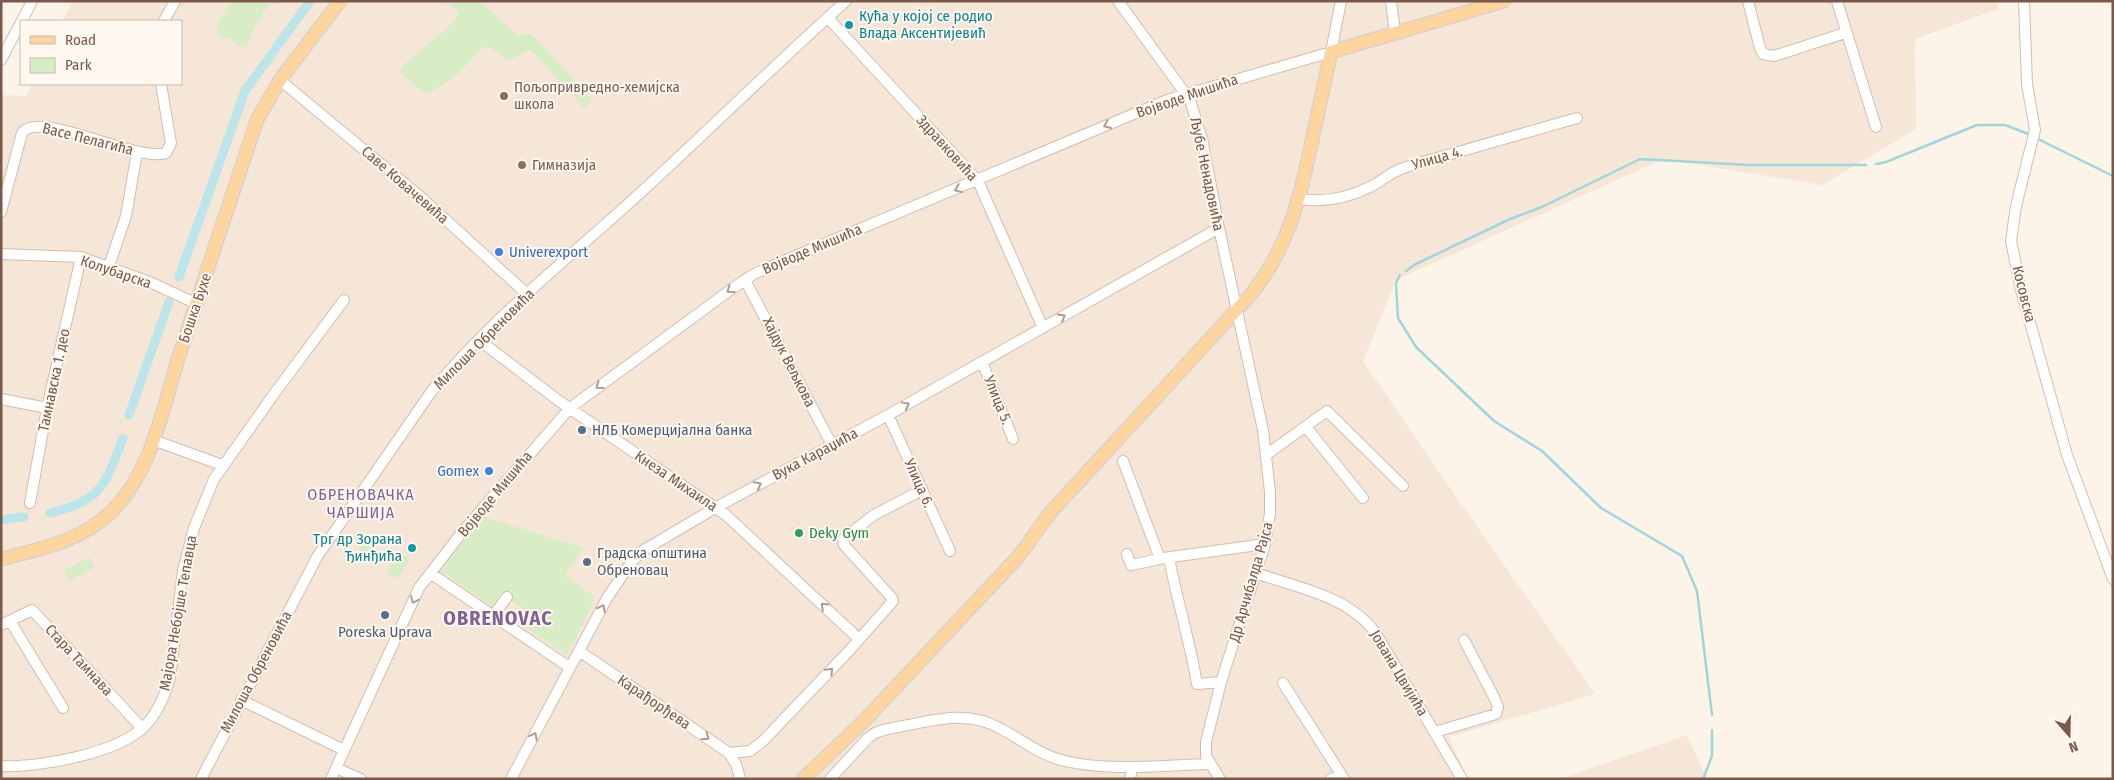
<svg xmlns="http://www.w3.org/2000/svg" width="2114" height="780" font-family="'Fira Sans Condensed',sans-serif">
  <rect width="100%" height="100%" fill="#fdf4e9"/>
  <!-- residential -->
  <path fill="#f6e6d7" d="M72,1H1998V9L1915,39L1916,129L1823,185L1663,159L1396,280L1363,361L1448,485L1595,694L1449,737L1468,779H1V95L26,96L32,84H181V21H63Z
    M1687,735L1707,779H1560Z"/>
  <!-- green -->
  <path fill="#d8ecc6" d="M235,1H277C258,12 255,28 246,46H238L230,38H221L216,26L228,5Z
    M445,1H479L518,35L532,34L593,101L584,108L531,50C510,58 510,67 492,48L484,47L458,74L426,95L400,72L404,64L448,28L459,14Z
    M485,517L584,548L565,576L595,597L575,641L566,655L516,621L523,608L500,594L493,607L439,570Z
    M359 552a9 9 0 1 1 18 0a9 9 0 1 1-18 0Z
    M394,555L409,556L407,565L397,579L386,573L393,564Z
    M89,557L95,567L70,581L64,571Z"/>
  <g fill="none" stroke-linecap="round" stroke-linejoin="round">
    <!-- stream -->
    <path stroke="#a1d5db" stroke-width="2.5" d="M2036,138L2113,176
      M1876,164L1886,162L1977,125H2005L2031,135
      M1406,271L1414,265L1510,219L1542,207L1640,159L1749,165H1866
      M1400,275L1396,283L1398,318L1416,347L1494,421L1542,451L1601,508L1682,556L1697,591L1712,715
      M1703,779L1712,756V730"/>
    <!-- canal -->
    <path stroke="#bbe5e9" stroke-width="9" d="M179,277L245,91L310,1
      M129,415L169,302
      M50,513C101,501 106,484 123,438
      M1,520L24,517"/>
    <!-- minor casing -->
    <g stroke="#d3bdb0" stroke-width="12">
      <path id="minor" d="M1118,1L1190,100L1202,139L1219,228L1263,430L1270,492V513L1265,544L1221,682L1206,742V756L1220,779
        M1391,1L1395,33
        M1748,1L1760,48L1763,54L1774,56L1845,33
        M1837,1L1876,127
        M2024,1L2027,84L2035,130L2016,206L2011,241L2021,290L2067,455L2113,579
        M828,18L978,181L1043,328
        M22,21L32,1
        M164,21L175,1
        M1,60L21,22
        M280,80L422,198L527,294
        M1300,199C1324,203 1350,197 1372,186C1384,179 1393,171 1406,167L1577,118
        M1,212L22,133C39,109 137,163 166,153L171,143L161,84
        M1,254L81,257L152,283L197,304
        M109,266L126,216L137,152
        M745,280L832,445
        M479,340L559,401L726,515L859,639
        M982,362L1013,439
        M1,399L47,408
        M888,415L950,551
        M1306,427L1363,498
        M153,440L222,465
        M1266,455L1327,411L1403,486
        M1123,461L1160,559
        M30,503L47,408L81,257
        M1127,554L1131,565L1164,558L1265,544
        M1169,558C1177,600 1190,642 1197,684L1221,682
        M430,573L569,667
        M1256,573C1298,588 1350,596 1377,635L1462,779
        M493,616L507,597
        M10,621L63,708
        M1,625L32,610L142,728
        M579,651L729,753L750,751L763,741L848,652L893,601L892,598L844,545L843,539L874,515L922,490
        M1283,683L1344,779
        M241,700L344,750
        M1435,732L1496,714L1498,707L1494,697L1464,640
        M729,753L736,764L740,779
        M1,766C38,768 120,753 146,725C158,712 165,695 170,678L183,570L194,528L214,479L274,394L344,300
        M336,768L361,779
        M201,779L317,557L431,392C489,322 560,265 627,205C701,138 772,67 846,1
        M331,779L419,588L463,531L570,408L733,288L754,274L781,262L1167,100L1331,52L1341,1
        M511,779L607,598L633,560L644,550L715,508L888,415L1219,228
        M830,779L868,738L875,733C887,728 900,727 913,724C944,718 972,712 1001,729C1023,740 1041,756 1065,761C1112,772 1162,765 1209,764
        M1130,779L1132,767
        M1331,779L1341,775"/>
    </g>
    <!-- major casing -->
    <g stroke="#dad1cc" stroke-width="15">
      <path id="major" d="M1,559C40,549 82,541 111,512C154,470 163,404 181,350C206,273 232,196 257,120L280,80L340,1
        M803,779L864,721L1019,556L1049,514L1253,292C1289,245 1300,198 1312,141C1318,111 1325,81 1331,52L1504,1"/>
    </g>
    <!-- minor -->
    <use href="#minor" stroke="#fff" stroke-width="10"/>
    <!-- major -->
    <use href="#major" stroke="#fed59f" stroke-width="12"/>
  </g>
  <!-- one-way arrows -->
  <defs><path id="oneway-chevron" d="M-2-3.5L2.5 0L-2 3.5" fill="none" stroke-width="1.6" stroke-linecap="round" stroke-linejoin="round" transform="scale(1.25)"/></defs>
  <g stroke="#af9b92">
    <use href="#oneway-chevron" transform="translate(1107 125) rotate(157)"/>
    <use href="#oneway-chevron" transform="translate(958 189) rotate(158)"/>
    <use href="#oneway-chevron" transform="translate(730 290) rotate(144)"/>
    <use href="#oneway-chevron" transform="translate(1062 317) rotate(-30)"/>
    <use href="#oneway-chevron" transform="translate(599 386) rotate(144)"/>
    <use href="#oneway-chevron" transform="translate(906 405) rotate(-29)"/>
    <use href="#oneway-chevron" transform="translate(758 485) rotate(-28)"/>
    <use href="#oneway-chevron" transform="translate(414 600) rotate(115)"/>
    <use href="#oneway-chevron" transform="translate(824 606) rotate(-137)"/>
    <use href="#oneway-chevron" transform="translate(602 608) rotate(-63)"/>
    <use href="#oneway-chevron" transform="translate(830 671) rotate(-46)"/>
    <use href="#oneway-chevron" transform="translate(534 736) rotate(-62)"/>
    <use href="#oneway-chevron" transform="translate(706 737) rotate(35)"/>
  </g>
  <!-- markers -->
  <g fill="#0f9aa8" stroke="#fff8f0" stroke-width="2">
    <circle cx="849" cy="25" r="5"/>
    <circle cx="412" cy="548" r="5"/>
  </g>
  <g fill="#8d6e63" stroke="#fff8f0" stroke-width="2">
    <circle cx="504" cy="96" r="5"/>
    <circle cx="522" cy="165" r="5"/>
  </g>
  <g fill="#3f7fe0" stroke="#fff8f0" stroke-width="2">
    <circle cx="499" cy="252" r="5"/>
    <circle cx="489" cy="471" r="5"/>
  </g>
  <g fill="#5c6f8a" stroke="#fff8f0" stroke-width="2">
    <circle cx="582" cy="430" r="5"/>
    <circle cx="587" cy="562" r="5"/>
    <circle cx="385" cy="615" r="5"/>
  </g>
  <circle fill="#2e9e5b" stroke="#fff8f0" stroke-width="2" cx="799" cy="533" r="5"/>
  <g text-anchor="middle" stroke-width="4" stroke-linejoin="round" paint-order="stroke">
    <!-- culture labels -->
    <g font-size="15" fill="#0d838f" stroke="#fff8f0" text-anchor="start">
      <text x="859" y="21">Кућа у којој се родио<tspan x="859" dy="17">Влада Аксентијевић</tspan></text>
      <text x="402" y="544" text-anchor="end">Трг др Зорана<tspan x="402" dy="17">Ђинђића</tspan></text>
    </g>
    <!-- education labels -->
    <g font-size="15" fill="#785e54" stroke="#fff8f0" text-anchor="start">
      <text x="514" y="92">Пољопривредно-хемијска<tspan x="514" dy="17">школа</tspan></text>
      <text x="532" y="170">Гимназија</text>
    </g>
    <!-- street labels -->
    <g font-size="15" fill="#7a594a" stroke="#fff8f0">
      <text transform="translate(1187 96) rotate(-19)" y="5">Војводе Мишића</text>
      <text transform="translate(88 139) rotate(14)" y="5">Васе Пелагића</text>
      <text transform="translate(947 148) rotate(48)" y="5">Здравковића</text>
      <text transform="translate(1437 158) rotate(-16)" y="5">Улица 4.</text>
      <text transform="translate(1207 174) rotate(78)" y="5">Љубе Ненадовића</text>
      <text transform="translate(405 185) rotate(41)" y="5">Саве Ковачевића</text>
      <text transform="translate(812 249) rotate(-23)" y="5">Војводе Мишића</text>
      <text transform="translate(116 272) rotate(19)" y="5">Колубарска</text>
      <text transform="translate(2024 294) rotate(76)" y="5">Косовска</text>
      <text transform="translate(195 308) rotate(-71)" y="5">Бошка Бухе</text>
      <text transform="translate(484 339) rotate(-45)" y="5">Милоша Обреновића</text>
      <text transform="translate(789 362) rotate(63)" y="5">Хајдук Вељкова</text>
      <text transform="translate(54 380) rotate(-78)" y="5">Тамнавска 1. део</text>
      <text transform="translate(998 400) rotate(68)" y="5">Улица 5.</text>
      <text transform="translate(815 454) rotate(-28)" y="5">Вука Караџића</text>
      <text transform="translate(676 481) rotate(34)" y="5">Кнеза Михаила</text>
      <text transform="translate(919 483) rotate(66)" y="5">Улица 6.</text>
      <text transform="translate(495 494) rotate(-50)" y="5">Војводе Мишића</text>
      <text transform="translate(1251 582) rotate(-74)" y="5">Др Арчибалда Рајса</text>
      <text transform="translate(178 613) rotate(-80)" y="5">Мајора Небојше Тепавца</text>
      <text transform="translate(79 660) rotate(47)" y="5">Стара Тамнава</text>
      <text transform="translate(256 672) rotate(-62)" y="5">Милоша Обреновића</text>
      <text transform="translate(1399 673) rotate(59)" y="5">Јована Цвијића</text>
      <text transform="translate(654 702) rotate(34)" y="5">Карађорђева</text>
    </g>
    <!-- shop labels -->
    <g font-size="15" fill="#366cbe" stroke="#fff8f0" text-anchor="start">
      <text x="509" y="257">Univerexport</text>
      <text x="479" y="476" text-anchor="end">Gomex</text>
    </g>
    <!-- service labels -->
    <g font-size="15" fill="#4e5e75" stroke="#fff8f0" text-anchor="start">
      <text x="592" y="435">НЛБ Комерцијална банка</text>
      <text x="597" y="558">Градска општина<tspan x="597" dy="17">Обреновац</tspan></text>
      <text x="385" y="637" text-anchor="middle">Poreska Uprava</text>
    </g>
    <!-- leisure labels -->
    <g font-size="15" fill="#27864d" stroke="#fff8f0" text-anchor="start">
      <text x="809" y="538">Deky Gym</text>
    </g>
    <!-- neighbourhood labels -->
    <g font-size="16" letter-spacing="1" fill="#816396" stroke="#fff8f0">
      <text x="361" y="500">ОБРЕНОВАЧКА<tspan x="361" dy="18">ЧАРШИЈА</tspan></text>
    </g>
    <!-- district labels -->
    <g font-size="20" font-weight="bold" letter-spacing="1" fill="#816396" stroke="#fff8f0">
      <text x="498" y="625">OBRENOVAC</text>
    </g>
  </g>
  <!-- border -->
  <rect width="2114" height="780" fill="none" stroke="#7a594a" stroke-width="5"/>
  <!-- legend -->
  <rect x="20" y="20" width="162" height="65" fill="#fff8f0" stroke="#cab8ae"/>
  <rect x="30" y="36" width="25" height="8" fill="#fed59f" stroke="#cab8ae"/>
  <text x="65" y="45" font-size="15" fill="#7a594a">Road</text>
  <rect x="30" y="58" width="25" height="15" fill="#d8ecc6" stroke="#cab8ae"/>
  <text x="65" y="70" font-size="15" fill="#7a594a">Park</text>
  <!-- north arrow -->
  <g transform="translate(2069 735) rotate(160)" stroke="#fff8f0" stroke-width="4" paint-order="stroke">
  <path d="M0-4L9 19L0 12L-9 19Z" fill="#7a594a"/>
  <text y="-8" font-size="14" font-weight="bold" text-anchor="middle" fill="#7a594a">N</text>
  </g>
</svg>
